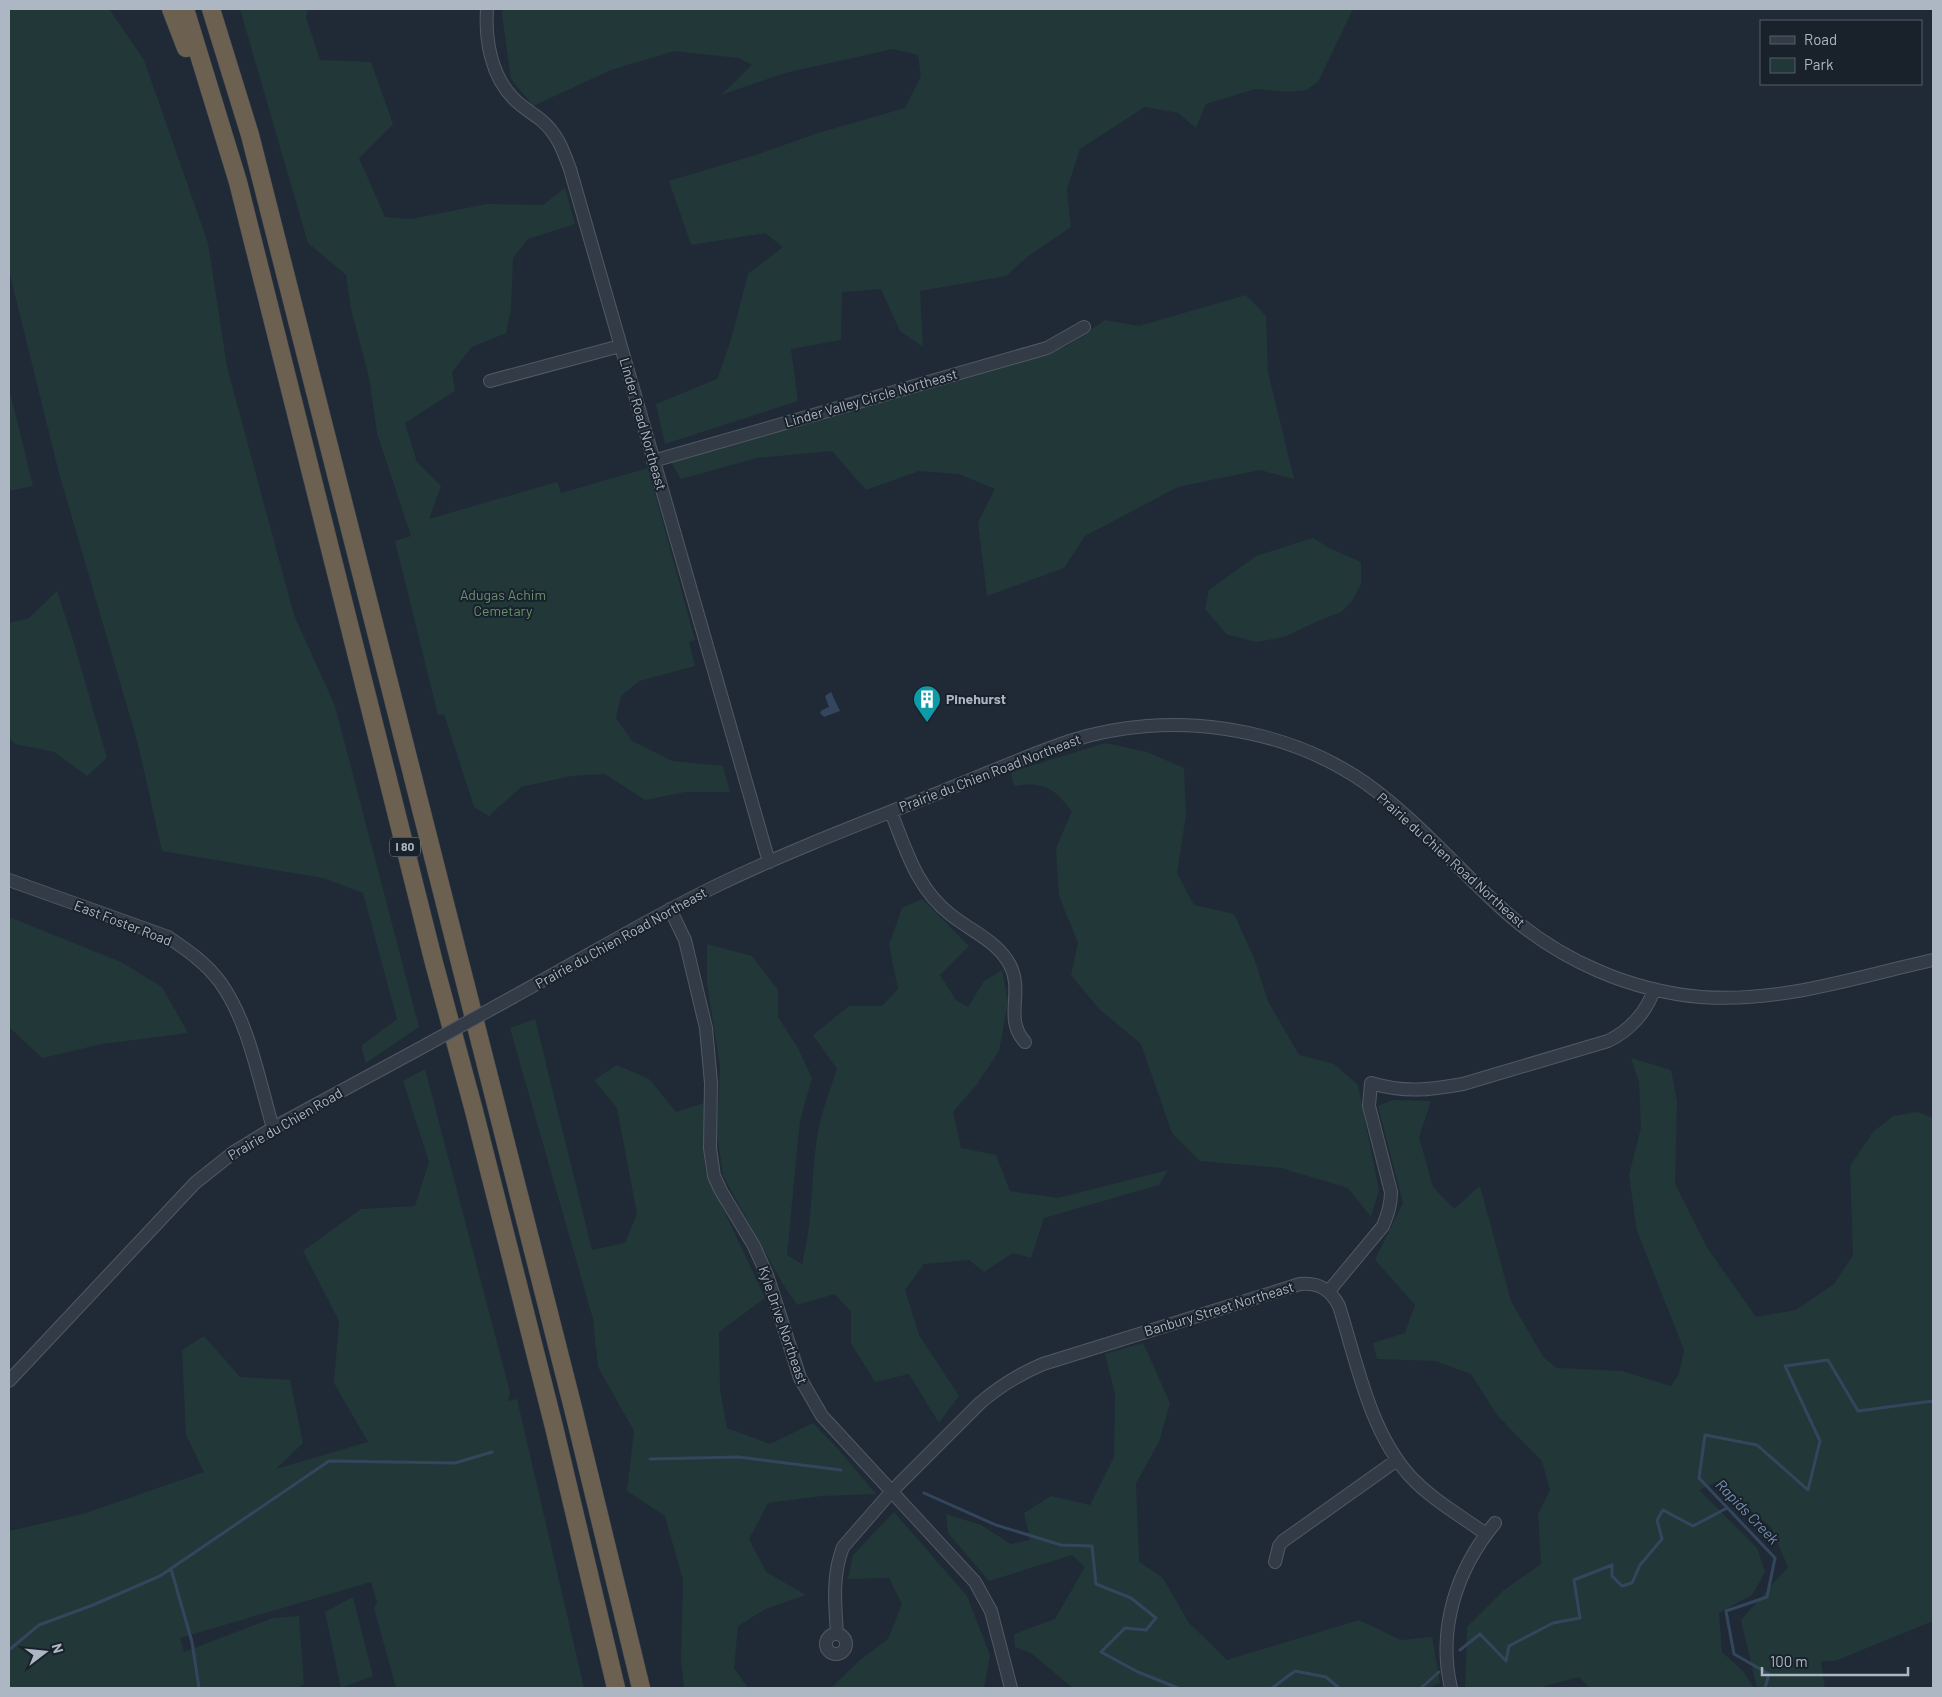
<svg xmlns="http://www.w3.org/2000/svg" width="1942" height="1697" font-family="Barlow,sans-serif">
  <rect width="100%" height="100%" fill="#202a36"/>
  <!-- green -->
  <path fill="#223738" d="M9,9H109L144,60L208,243L227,367L294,615L335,706L419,1027L366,1063L361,1046L397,1019L363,893L323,878L162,851L138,744L59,473L9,271Z
    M240,9H308L306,17L320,60L371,62L393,124L359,158L385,217L411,219L487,204L543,205L565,188L575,224L528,239L513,258L511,309L506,333L472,347L452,372L455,391L405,423L417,462L441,486L429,519L557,482L561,493L648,468L695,640L689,642L695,666L639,681L621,696L616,718L632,741L672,761L723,766L730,792H685L645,800L605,774L571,776L521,787L489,816L474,807L444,714L438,715L395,541L411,536L377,433L369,377L351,309L346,275L308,243Z
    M503,9H1353L1318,82L1306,90L1288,92L1255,89L1206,104L1196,128L1178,113L1145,107L1080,149L1067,189L1071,227L1027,257L1006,276L920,291L923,347L900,331L881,289L842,292L841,340L791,349L798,401L665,444L656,404L717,379L730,343L748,274L783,247L765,233L691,245L669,181L756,155L818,133L905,108L921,76L918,55L893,49L785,73L721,95L752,65L739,58L674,51L611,70L533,106L511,79L502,15Z
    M1246,295L1266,316L1268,372L1294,479L1260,470L1178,487L1085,536L1064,568L987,596L978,523L995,489L959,474L919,471L866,490L832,451L757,458L681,479L671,462L1067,346L1105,320L1139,326Z
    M9,388L33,486L9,491Z
    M1313,538L1329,548L1361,562V584L1352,601L1341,612L1318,621L1284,637L1256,642L1226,634L1205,609L1209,590L1256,556Z
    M57,591L73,640L107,758L87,776L54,752L15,744L9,738V623L29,618Z
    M1105,743L1147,752L1184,768L1186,815L1177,873L1194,905L1234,914L1254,958L1268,1001L1299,1055L1334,1064L1358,1085L1379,1190L1371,1217L1348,1188L1281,1168L1200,1161L1172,1133L1141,1044L1099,1009L1071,975L1078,943L1059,896L1056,848L1072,811C1053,788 1045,781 1014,786L1011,772Z
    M922,899L969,946L940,975L956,1000L968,1007L984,981L1002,970L1008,1001L999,1051L977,1084L953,1112L961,1148L996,1155L1010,1191L1058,1198L1168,1170L1159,1185L1044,1218L1031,1258L1013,1253L984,1272L969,1260L924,1264L905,1290L919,1335L959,1396L939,1423L909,1374L875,1382L851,1343V1312L835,1294L797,1305L784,1286L723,1176L717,1133L720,1066L707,983V944L752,956L778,990V1017L798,1048L812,1078L800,1120L787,1255L802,1264C814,1219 810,1172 819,1127C823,1107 831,1088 837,1069L813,1035L849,1006H882L898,989L889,945L902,908Z
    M9,917L121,962L162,987L188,1033L102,1044L42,1058L9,1027Z
    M535,1019L592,1250L625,1243L637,1214L617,1108L594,1080L617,1065L649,1079L676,1112L704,1103L705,1170L765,1298L719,1332L720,1390L727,1428L770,1444L813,1423L839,1450L876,1494L822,1496L768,1503L749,1539L766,1572L806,1595L765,1609L738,1626L734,1668L748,1688H684L681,1660L683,1580L665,1516L627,1491L634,1431L598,1367L593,1319L510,1028Z
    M1631,1058L1671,1070L1677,1101L1675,1184L1706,1246L1756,1317L1796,1310L1834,1284L1853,1255L1850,1166L1873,1132L1893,1116L1918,1112L1933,1118V1621L1835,1661H1821L1825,1688H1757L1741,1620L1788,1567L1771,1527L1716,1482L1699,1490L1757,1548L1765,1572L1752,1595L1719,1613L1722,1652L1742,1670L1754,1688H1590L1579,1677L1545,1686V1688H1465L1467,1627L1504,1590L1541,1564L1538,1514L1550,1490L1542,1461L1497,1415L1471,1374L1435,1361L1377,1359L1373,1343L1405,1333L1415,1305L1375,1260L1403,1203L1378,1106L1393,1100L1431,1101L1419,1137L1433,1187L1454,1209L1480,1186L1511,1301L1543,1357L1557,1368L1622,1371L1671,1386L1679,1374L1684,1350L1637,1231L1629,1175L1641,1128L1639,1082Z
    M425,1069L510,1392L508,1401L517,1399L584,1688H396L374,1608L377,1602L371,1582L180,1638L184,1652L273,1618L299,1616L304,1684L299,1688H9V1531L83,1514L204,1472L186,1435L182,1350L204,1336L240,1377L290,1380L303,1443L276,1469L368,1442L334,1383L339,1321L303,1251L361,1209L415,1206L429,1162L403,1081Z
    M1143,1343L1170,1403L1159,1442L1136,1483L1139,1562L1162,1577L1189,1623L1227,1660L1359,1620L1401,1640L1432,1637L1440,1683L1427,1688H1073L1031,1653L1015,1647L1014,1634L1055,1619L1085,1567L1072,1555L989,1581L948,1533L946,1514L981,1525L1011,1544L1030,1540L1024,1513L1051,1496L1090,1505L1114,1457L1115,1394L1105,1354Z
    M894,1512L967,1596L990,1655L984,1688H831L860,1660L888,1639L902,1604L889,1578L848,1579L853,1555Z
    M353,1597L373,1676L341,1688L325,1612Z"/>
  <!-- water -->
  <path fill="#33465d" d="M831,692L840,711L824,717L820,713L822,710L829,707L825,696Z"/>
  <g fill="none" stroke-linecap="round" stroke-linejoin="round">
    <!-- stream -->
    <path stroke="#33465d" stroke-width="3" d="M650,1459L739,1457L841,1470
      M924,1493L996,1525L1061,1545L1092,1546L1096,1584L1131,1598L1156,1618L1146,1630L1125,1628L1101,1652L1138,1672L1178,1688
      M171,1569L192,1642L199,1688
      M9,1650L39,1625L93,1605L160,1576L329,1461L455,1463L492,1452
      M1460,1650L1480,1634L1506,1661L1509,1646L1553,1623L1580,1618L1574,1580L1612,1565V1576L1622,1586L1632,1583L1640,1565L1662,1539L1657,1520L1663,1510L1693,1526L1727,1508
      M1272,1688L1295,1671L1326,1677L1339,1688
      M1421,1688L1439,1672
      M1765,1688L1769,1674L1734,1654L1726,1611L1767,1597L1775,1558L1699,1478L1705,1435L1757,1445L1808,1490L1820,1441L1785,1366L1828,1360L1858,1411L1933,1401"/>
    <!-- minor casing -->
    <g stroke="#505964" stroke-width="14">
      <path id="minor" d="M487,9C485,40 491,76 514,99C522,107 532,113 541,120C557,133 563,150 570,169C638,399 701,631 769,862
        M490,381L620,346
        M653,461L1047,348L1084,327
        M891,812C906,850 917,889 951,915C970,930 994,940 1007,960C1027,990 1002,1017 1025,1042
        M9,880L168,937C187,950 206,963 220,982C249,1022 259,1081 273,1128
        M670,909L685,940L706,1028L711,1083L710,1148L714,1176L721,1191L754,1246L767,1275L800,1378L822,1416L835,1430L975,1582L991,1611L1011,1688
        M513,997C582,959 650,918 720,884C791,850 865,822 938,793C982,776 1025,756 1070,741C1119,725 1175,721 1226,729C1274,736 1323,754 1364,782C1418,820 1460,872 1509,915C1562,961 1631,991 1701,997C1781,1003 1856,977 1933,960
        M1329,1291L1383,1226C1388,1214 1391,1205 1391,1192L1369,1106L1371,1083C1405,1093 1429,1090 1463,1084L1608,1041C1629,1031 1647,1012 1654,989
        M9,1381L195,1183L234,1152L273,1128L428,1044
        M1275,1562L1279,1546L1283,1541L1397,1460
        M826 1644a10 10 0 1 1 20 0a10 10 0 1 1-20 0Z
        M837,1634C835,1604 832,1575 843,1547L891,1492L980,1403C1000,1386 1019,1374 1043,1364L1300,1284C1319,1282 1331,1290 1339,1306C1357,1363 1370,1432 1410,1476C1431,1499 1461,1516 1486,1534
        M1451,1688C1437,1628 1457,1569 1495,1523"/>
    </g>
    <!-- highway casing -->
    <g stroke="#3e4651" stroke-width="19">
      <path id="highway" d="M171,9L186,48
        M185,9L238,182L434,963L473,1107L554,1427L616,1688
        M211,9L250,135L573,1408L641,1688"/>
    </g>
    <!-- minor -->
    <use href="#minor" stroke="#333c46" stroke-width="12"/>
    <!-- highway -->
    <use href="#highway" stroke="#6c6050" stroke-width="18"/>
    <!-- minor-bridge casing -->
    <g stroke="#505964" stroke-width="14" stroke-linecap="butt">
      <path id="minor-bridge" d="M428,1044L513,997"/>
    </g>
    <!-- minor-bridge -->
    <use href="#minor-bridge" stroke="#333c46" stroke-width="12"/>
  </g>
  <!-- icons -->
  <defs>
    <g id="building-pin" transform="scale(1.4375)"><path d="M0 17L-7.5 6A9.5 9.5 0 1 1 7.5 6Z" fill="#0f9aa8" stroke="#19212b"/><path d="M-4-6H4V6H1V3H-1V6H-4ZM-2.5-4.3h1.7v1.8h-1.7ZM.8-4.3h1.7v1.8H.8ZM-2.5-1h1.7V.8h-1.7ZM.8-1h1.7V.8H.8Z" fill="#fff"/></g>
  </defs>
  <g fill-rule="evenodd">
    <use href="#building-pin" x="927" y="699"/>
  </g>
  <g text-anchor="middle" stroke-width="4" stroke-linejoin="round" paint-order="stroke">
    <!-- shield labels -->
    <rect fill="#19212b" stroke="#818995" stroke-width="1" x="390" y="837.5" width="30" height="19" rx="4"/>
    <g font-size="12" font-weight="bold" fill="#adb6c3">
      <text x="405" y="851">I 80</text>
    </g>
    <!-- street labels -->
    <g font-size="14" fill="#adb6c3" stroke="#19212b">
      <text transform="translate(871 398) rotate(-16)" y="5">Linder Valley Circle Northeast</text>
      <text transform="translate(643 424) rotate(74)" y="5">Linder Road Northeast</text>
      <text transform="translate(990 773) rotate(-21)" y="5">Prairie du Chien Road Northeast</text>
      <text transform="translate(1451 860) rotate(42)" y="5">Prairie du Chien Road Northeast</text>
      <text transform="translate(123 923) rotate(21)" y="5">East Foster Road</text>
      <text transform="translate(621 938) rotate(-29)" y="5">Prairie du Chien Road Northeast</text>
      <text transform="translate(285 1124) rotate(-30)" y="5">Prairie du Chien Road</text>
      <text transform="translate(1219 1309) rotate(-17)" y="5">Banbury Street Northeast</text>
      <text transform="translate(783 1325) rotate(71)" y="5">Kyle Drive Northeast</text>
    </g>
    <!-- park labels -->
    <g font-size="14" fill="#65936e" stroke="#19212b">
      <text x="503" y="600">Adugas Achim<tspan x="503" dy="16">Cemetary</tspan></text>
    </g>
    <!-- poi labels -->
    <g font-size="14" font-weight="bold" fill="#adb6c3" stroke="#19212b" text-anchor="start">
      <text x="946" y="704">Pinehurst</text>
    </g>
    <!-- water labels -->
    <g font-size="15" font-style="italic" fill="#758eac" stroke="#19212b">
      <text transform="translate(1747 1512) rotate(46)" y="5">Rapids Creek</text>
    </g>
  </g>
  <!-- border -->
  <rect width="1942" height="1697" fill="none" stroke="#adb6c3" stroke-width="20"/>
  <!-- legend -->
  <rect x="1760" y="20" width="162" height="65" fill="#19212b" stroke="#545d68"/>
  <rect x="1770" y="36" width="25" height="8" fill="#333c46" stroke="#545d68"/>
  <text x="1804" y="45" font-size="15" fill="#adb6c3">Road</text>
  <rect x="1770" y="58" width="25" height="15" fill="#223738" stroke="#545d68"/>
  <text x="1804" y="70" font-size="15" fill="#adb6c3">Park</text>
  <!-- north arrow -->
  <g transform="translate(45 1652) rotate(74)" stroke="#19212b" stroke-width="4" paint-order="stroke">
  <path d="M0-4L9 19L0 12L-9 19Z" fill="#adb6c3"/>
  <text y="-8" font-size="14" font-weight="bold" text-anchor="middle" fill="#adb6c3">N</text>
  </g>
  <!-- scale -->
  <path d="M1762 1667v8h146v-8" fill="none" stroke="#adb6c3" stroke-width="2.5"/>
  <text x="1770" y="1667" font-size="15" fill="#adb6c3" stroke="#19212b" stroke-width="4" paint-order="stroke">100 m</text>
</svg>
